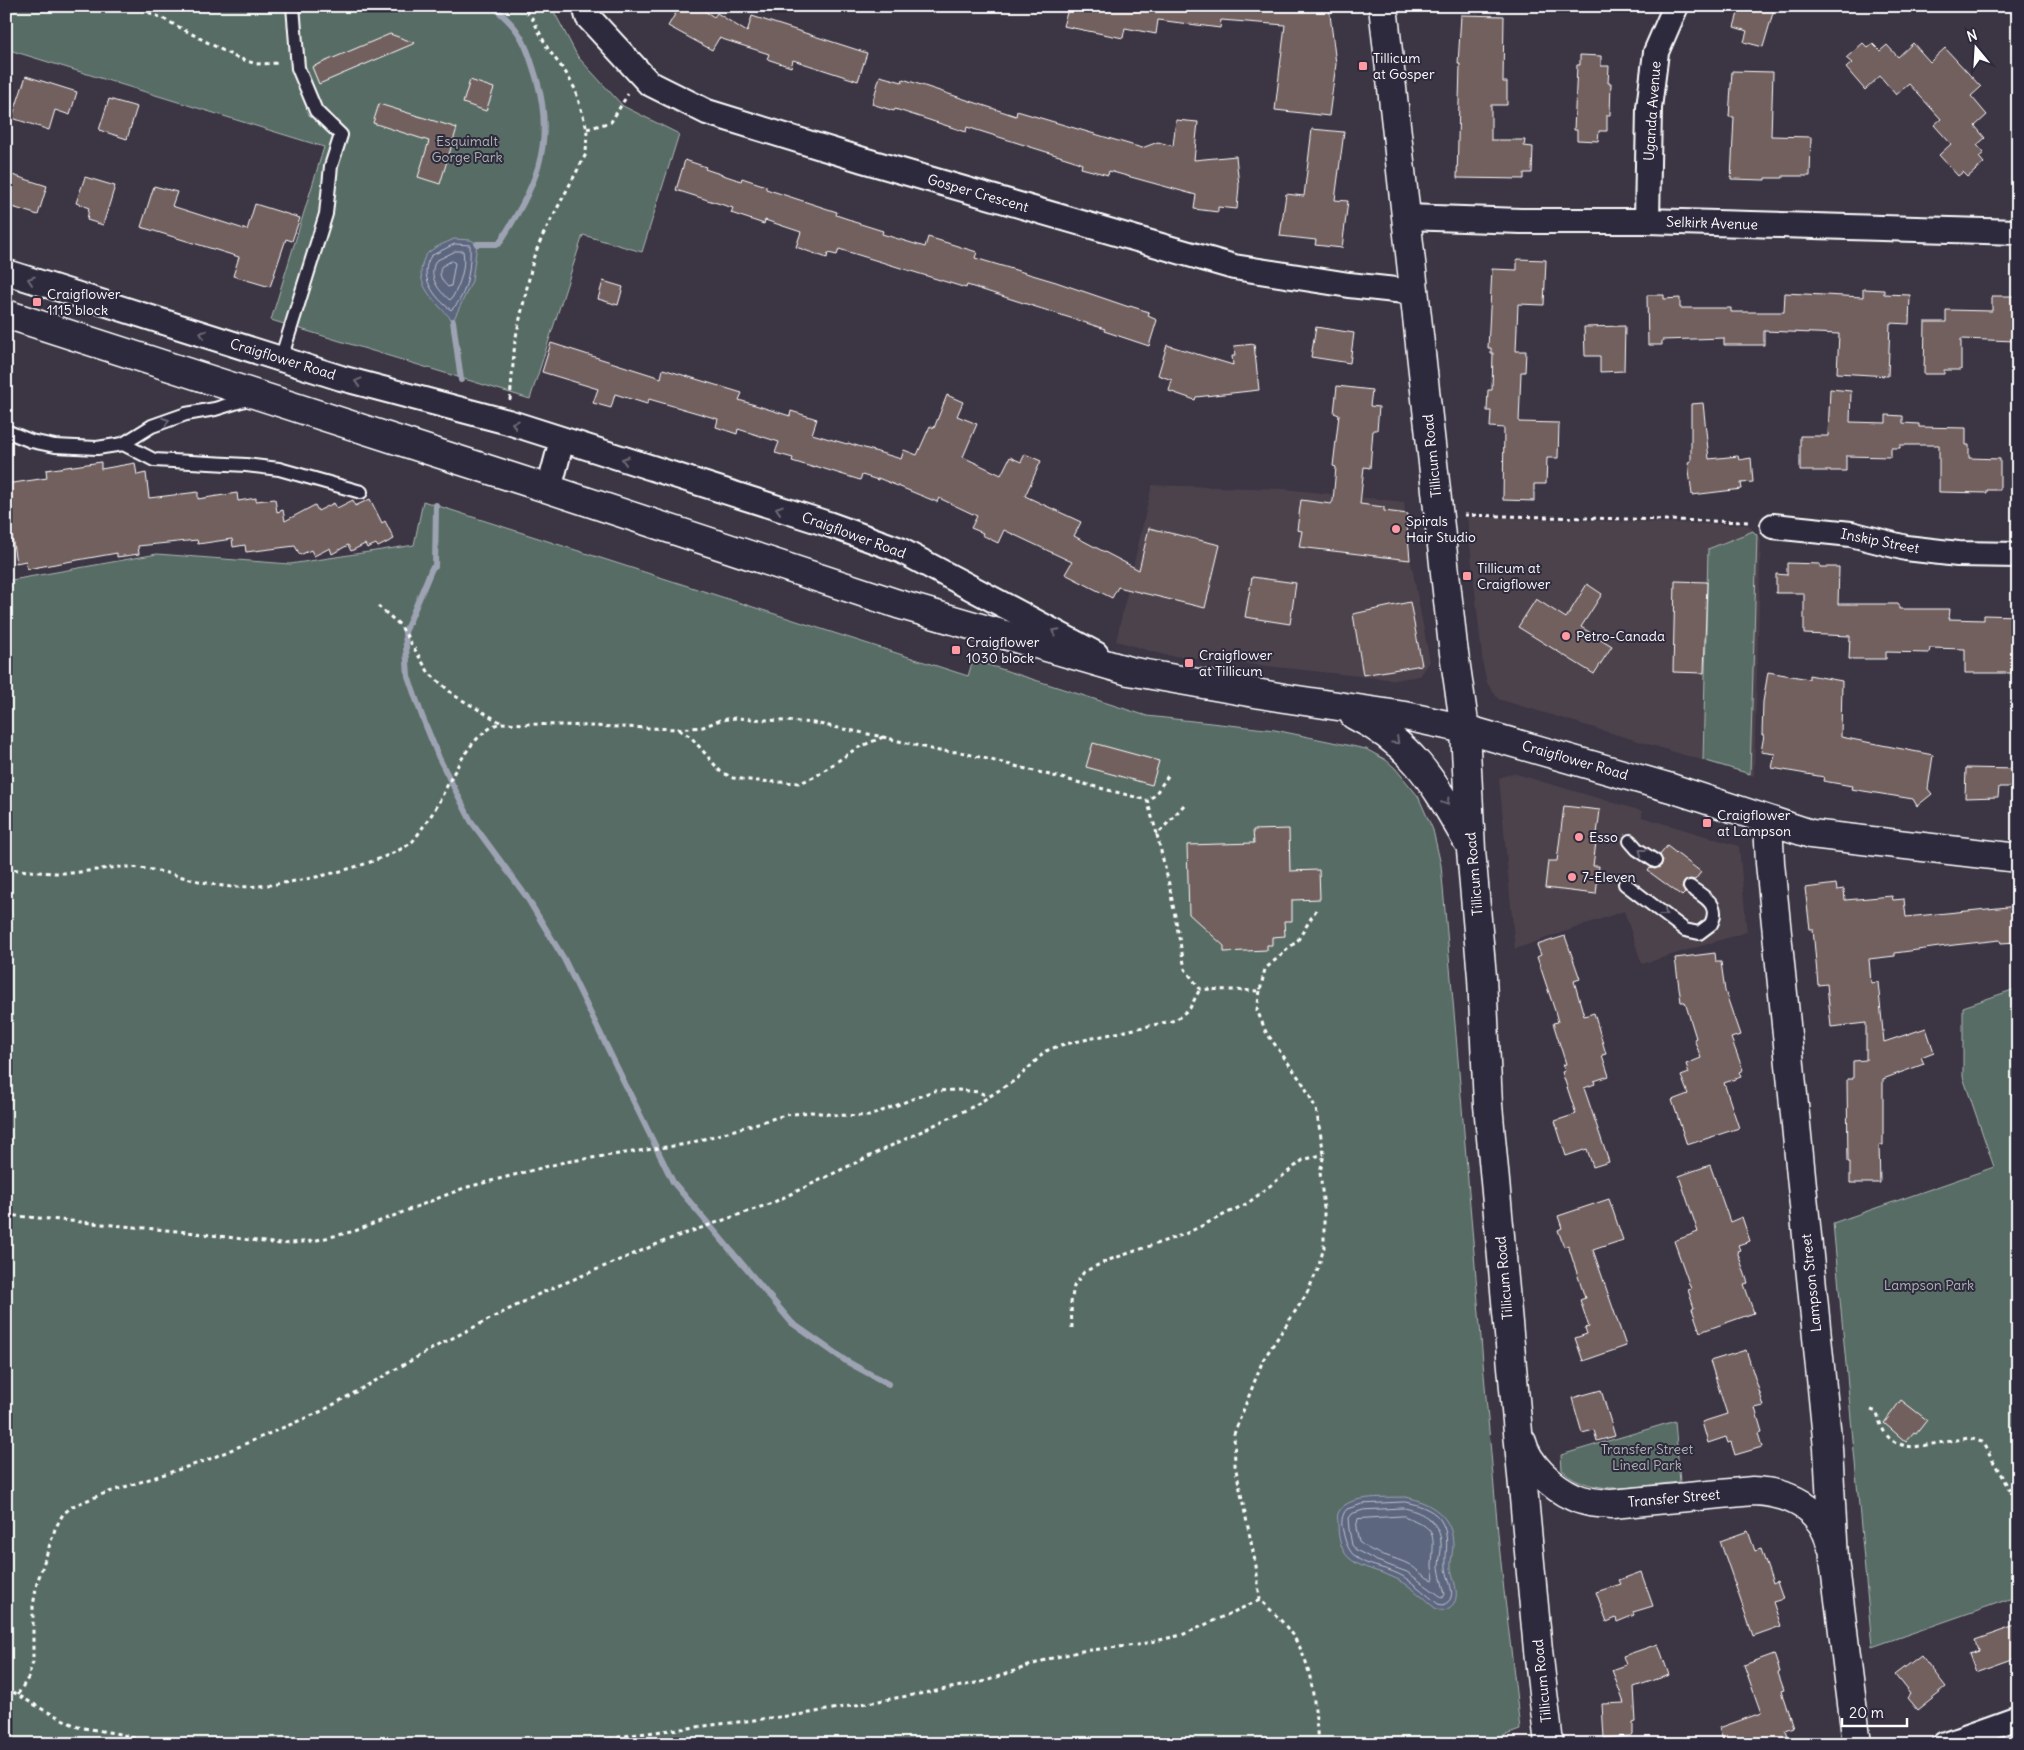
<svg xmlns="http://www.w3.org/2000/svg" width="2024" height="1750" font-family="Delius,sans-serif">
  <rect width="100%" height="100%" fill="#3c3544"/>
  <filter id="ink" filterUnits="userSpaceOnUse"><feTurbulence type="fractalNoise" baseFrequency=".02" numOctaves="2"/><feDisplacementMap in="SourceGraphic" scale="10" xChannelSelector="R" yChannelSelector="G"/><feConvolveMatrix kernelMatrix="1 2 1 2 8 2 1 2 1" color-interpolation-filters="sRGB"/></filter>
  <g filter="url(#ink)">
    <!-- built -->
    <path fill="#4c424c" d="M1152,485L1285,489L1404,502L1411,562L1430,661L1420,676L1395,680L1164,655L1116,641Z
      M1467,517L1748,525L1761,539L1754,776L1498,699L1487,683L1483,666Z
      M1513,773L1642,811V817L1739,846L1747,932L1642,964L1624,911L1515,949L1499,778Z"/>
    <!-- green -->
    <path fill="#586c66" stroke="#acb6b2" d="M6,6H551L578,57L623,106L679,134L642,252L583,235L530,399L271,320L324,147L6,49Z
      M423,501L968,676L973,660L1147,716L1275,730L1366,749L1386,760L1395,768L1418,796L1433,830L1441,865C1462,1091 1478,1318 1499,1544C1505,1606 1514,1668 1520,1730L1481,1744H6V581L157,554L290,564L414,545Z
      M1753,531L1757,535L1750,774L1703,760L1708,549Z
      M2018,988V1596L1872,1647L1833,1223L1994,1167L1963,1077V1007Z
      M1675,1421L1680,1482C1641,1485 1594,1499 1562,1470L1561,1455Z"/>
    <!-- water -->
    <path fill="#5b667f" stroke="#9da3b2" d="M454,239L471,240L477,244L472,281L453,321C440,306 416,288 422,265C423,260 425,255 429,252C436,246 446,243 454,239Z
      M1406,1497C1431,1503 1453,1516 1453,1545C1453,1552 1450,1562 1451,1568C1453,1581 1463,1599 1449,1608C1444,1611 1440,1611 1435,1608C1424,1599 1411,1586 1399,1580C1367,1564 1338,1570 1338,1524C1338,1519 1336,1515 1340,1510C1350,1494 1389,1498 1406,1497Z"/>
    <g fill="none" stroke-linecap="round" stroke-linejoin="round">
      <!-- shore -->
      <path stroke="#bdc2cc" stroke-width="1" d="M455,244L470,245C471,265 468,296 451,310C435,298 417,276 431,256Z
        M456,251H463C466,267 460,285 452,298L450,300C438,291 427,275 436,261Z
        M452,261L455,263L451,286L448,287C442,281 438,275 441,267Z
        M1405,1502C1416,1504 1432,1509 1439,1518C1451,1534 1445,1550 1446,1567C1446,1574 1454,1591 1451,1597C1450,1601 1447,1603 1443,1605L1438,1604C1427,1595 1416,1585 1404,1577C1377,1561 1350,1571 1343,1531C1341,1524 1341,1515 1347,1509L1362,1504Z
        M1405,1508C1424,1513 1440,1522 1441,1543C1442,1551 1439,1559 1439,1567C1440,1575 1443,1586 1445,1594L1443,1598L1407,1572L1377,1561L1356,1550L1352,1545L1349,1529L1348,1518L1351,1514L1363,1510Z
        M1404,1516C1437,1529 1434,1532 1432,1566C1432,1571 1435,1576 1433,1580C1424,1578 1418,1570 1410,1565C1394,1556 1373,1555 1359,1542L1356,1528L1358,1519Z"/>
      <!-- stream -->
      <path stroke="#9da3b2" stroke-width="6" d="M271,6L275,8L290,6
        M477,244H499C534,188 556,148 537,80C532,64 527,45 517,31C511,22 501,14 493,6
        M453,321L461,380
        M436,505L435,567L432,568L405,632L408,676L422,716L439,758L471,821L526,896L564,959L673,1182L792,1323L846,1361L888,1384"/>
    </g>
    <!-- building -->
    <path fill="#72615f" stroke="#fff" d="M680,6H697L714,17L717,13L747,32L752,16L867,53L858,81L793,60L791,67L767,59L769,54L719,38L712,50L668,26Z
      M1069,6H1329L1336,64L1329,116L1275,110L1285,25L1221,20L1220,28L1158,20L1156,34L1125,28L1123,38L1063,26Z
      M1740,6H1775L1763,47L1744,42L1747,31L1734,27Z
      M1461,15L1504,16L1503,82H1507V105H1491V140H1525L1524,146L1533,147L1532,173H1524V179L1457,178L1460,64H1458Z
      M390,34L415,43L319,84L312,67Z
      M1863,43L1868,48L1873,44L1880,51L1887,45L1898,57L1913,43L1930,62L1945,48L1981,87L1971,96L1987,115L1975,126L1985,138L1977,145L1984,153L1979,157L1984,163L1968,177L1963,172L1958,176L1939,155L1951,144L1934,125L1941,119L1909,84L1896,95L1880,76L1865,90L1846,68L1852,63L1846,58Z
      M1580,55L1601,56V66H1609L1608,83H1611L1610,115H1607V131H1599L1598,141L1577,140V130H1574L1577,65H1580Z
      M1732,71L1773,72L1771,136L1811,137L1810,176H1783V178H1765V180L1731,179L1734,117H1729Z
      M26,76L77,92L70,115L55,110L49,130L12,118Z
      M880,76L902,82L903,79L1016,116L1017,111L1142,148L1158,142L1173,146L1176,120L1198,122L1194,160L1236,156L1239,186L1237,209L1218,207V212L1194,209L1196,195L1109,171L1108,175L1081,168L1082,164L1072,160L967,127L966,132L895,109L894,111L872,104Z
      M470,80L494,88L486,111L463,103Z
      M109,99L137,107L127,139L99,130Z
      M379,104L457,128L440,184L418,177L429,141L373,123Z
      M1312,129L1344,132L1335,200L1348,201L1342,248L1315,245L1316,240L1280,236L1286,194L1304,196Z
      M685,160L706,167L705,169L741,181L742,178L766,186V189L837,212L836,215L851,220V221L883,231L882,234L925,247L928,237L977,252L975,258L1056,282L1129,307L1130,306L1149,312L1148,316L1157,320L1149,346L1104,331L1105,329L967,285L966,288L839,249L837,255L828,253L827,258L796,247L801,232L765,220L764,224L731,213L733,208L676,190Z
      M6,173L47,186L38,215L6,205Z
      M85,177L115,186L103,225L87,220L89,208L76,203Z
      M154,186L177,192L172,206L247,230L255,204L300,218L292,241L286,239L270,287L233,276L239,257L141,227Z
      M1517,259L1546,260L1544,305L1518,304L1516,351H1526L1525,372H1521L1519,422L1559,423L1558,458H1547L1546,484H1534V501L1503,500L1504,428L1490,427L1491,411H1487L1488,390H1492L1493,353H1491V348H1488L1492,269L1517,270Z
      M603,281L623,287L618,305L598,299Z
      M1863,289L1884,290V294L1910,295L1909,324L1890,323L1888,376L1837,373L1839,334L1764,331V345H1724V338L1662,340V345H1648L1647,295H1664V299L1680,298V308H1731V312H1784L1785,293L1863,297Z
      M1992,296H2017L2016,341L1961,339V370H1944V374H1924L1925,322H1946V310L1992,311Z
      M1625,326L1624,371L1600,372V356H1585L1584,327Z
      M1316,327L1354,333L1350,363L1311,357Z
      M551,343L661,378L663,369L742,393L739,400L790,416L791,411L817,419L812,434L847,444L848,443L901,459L904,450L917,455L930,426L934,428L947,395L963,402L957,416L977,424L963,457L1001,475L1010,457L1021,462L1025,454L1041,461L1025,496L1081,522L1074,536L1139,570L1149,528L1220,545L1205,608L1118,587L1112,598L1065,574L1072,562L1004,530L998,543L982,535L983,533L971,528L977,516L939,498L937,502L878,478V480L862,475L860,480L815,466V468L792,461L793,458L775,453L779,442L738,429L737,434L716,427L718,419L649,399L647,404L615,394L611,408L593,403L598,389L542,372Z
      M1254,344L1259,390L1196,397L1195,400L1169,391L1172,380L1158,375L1167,345L1233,365L1232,356H1235L1234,346Z
      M1337,386L1372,390L1370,406L1379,407L1377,430H1373L1370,468L1364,467L1360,504L1384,507V511L1408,514L1407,524L1410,560L1299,547L1302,531L1297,530L1301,500L1331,504L1333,501L1336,467L1333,466L1339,415L1334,413Z
      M1830,389L1851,391L1850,422L1886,423V415L1903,416V423L1919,424V427L1966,428V445H1969V458L2000,459V490H1987V493L1939,492V445H1900V448H1891V457L1846,456V471H1800V436H1828Z
      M1703,403L1709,459L1738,456L1739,460L1751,458L1753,482L1741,483L1742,489L1692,495L1688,462L1691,461V404Z
      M101,462V469L135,463L137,475L146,473L149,498L198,492V499L237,493L238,501L256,498V501L275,499L277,512L283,510L285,521L315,505L318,511L334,503L337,508L353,500L355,506L370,499L382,523L385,521L394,539L378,547L376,544L367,548L365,544L351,551L348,545L332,554L330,548L314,556L311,550L300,555L295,546L246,552L245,545L233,547L232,539L198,544L197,540L138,546L139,554L117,557V553L27,569L26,561L16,563L6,497V484L47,478L46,470Z
      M1787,563L1820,564V567H1839L1838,604H1899V609H1950L1949,619L1984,620V615L2018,616V673H1965V649L1930,648L1929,653L1886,652V659H1849L1850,636L1804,634V593H1776V574L1787,575Z
      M1252,577L1296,583L1290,624L1245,617Z
      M1675,581L1707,582L1704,673L1673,672Z
      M1587,584L1602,594L1581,627L1612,646L1594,674L1518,627L1536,599L1566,618Z
      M1410,602L1422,665L1363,675L1353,614Z
      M1768,672L1809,679V675L1842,681L1841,737L1933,755L1928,789L1932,794L1917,806L1913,799L1851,789L1852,786L1823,781L1824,777L1772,768L1775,754L1761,752L1764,735H1762L1763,702Z
      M1093,743L1159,761L1152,785L1086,767Z
      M1966,768L2018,769V787H1999L1998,797L1965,798Z
      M1564,806L1600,810L1593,866H1599L1596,894L1545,888L1548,861H1557Z
      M1289,829L1290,871L1319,870L1320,899L1292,900V921H1284L1285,936L1272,937V945H1267V950L1224,952V946L1189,914L1187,845L1254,843L1253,830Z
      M1667,846L1701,872L1695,880L1690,879L1684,882L1682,887L1685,893L1682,896L1648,871L1650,868L1655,869L1661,866L1663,861L1660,855Z
      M1836,884L1837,890L1844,889L1845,900L1892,896L1893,900L1904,899L1906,917L2018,906V942L2001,943L2000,940L1954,945L1895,953V956L1869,959L1871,983L1878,982L1884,1042L1926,1028L1934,1052L1921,1057L1924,1064L1883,1079V1145H1879L1880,1183H1850V1162H1848L1847,1079H1853V1061L1866,1060V1023L1831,1027L1827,984L1818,985L1813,929H1810L1805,888Z
      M1565,936L1580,979L1574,981L1584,1016L1594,1013L1606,1054L1602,1055L1609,1076L1594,1081L1595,1084L1584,1088L1609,1162L1593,1167L1587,1149L1566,1156L1555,1121L1576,1114L1562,1072L1565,1071L1563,1065L1566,1064L1553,1023L1558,1022L1555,1011L1537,957L1541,955L1537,945Z
      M1715,953L1716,962H1721L1725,991L1740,1035L1731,1038L1743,1070L1739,1072L1741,1077L1724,1083L1739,1128L1687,1145L1672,1100L1688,1094L1681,1076L1689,1073L1686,1064L1701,1058L1694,1039L1696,1038L1685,1002H1681L1675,958Z
      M1710,1165L1730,1222L1742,1217L1750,1241L1738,1245L1740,1250L1737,1251L1748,1283L1744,1284L1754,1313L1700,1332L1692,1309L1694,1308L1688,1290L1691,1289L1674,1241L1698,1232L1679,1176Z
      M1609,1199L1623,1240L1593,1250L1626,1346L1583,1361L1575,1338L1587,1334L1585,1328L1589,1327L1580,1300L1585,1298L1568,1245L1564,1247L1558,1230L1562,1228L1558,1216Z
      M1746,1350L1764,1406L1755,1408L1762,1432L1758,1433L1762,1447L1735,1455L1731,1442L1728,1443L1726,1437L1708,1443L1702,1422L1727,1414L1710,1361Z
      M1601,1390L1615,1436L1597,1441L1594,1430L1582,1433L1572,1398Z
      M1901,1400L1927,1420L1916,1434L1914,1433L1906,1442L1884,1423Z
      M1748,1531L1755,1551L1761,1549L1773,1584L1777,1582L1783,1599L1773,1602L1781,1626L1753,1636L1720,1541Z
      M1641,1572L1653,1606L1633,1612L1634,1615L1617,1622L1616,1618L1607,1622L1596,1592L1621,1584L1619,1580Z
      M2018,1625V1657L1976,1672L1969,1653L1978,1650L1975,1640Z
      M1658,1644L1669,1675L1634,1687L1636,1722L1633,1723V1734L1631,1736L1604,1738L1602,1704L1624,1703L1612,1670L1626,1665L1623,1656Z
      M1774,1654L1780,1672L1778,1673L1784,1690L1781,1691L1793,1727L1785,1730L1788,1736L1784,1738L1786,1744H1724L1719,1728L1761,1713L1744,1665Z
      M1921,1655L1946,1687L1917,1710L1907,1698L1910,1694L1895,1675Z"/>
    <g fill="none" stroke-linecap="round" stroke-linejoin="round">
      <!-- lane casing -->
      <g stroke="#fff" stroke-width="16">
        <path id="lane" d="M281,359L326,214L331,166L341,135L316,111L298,68L293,6
          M6,431L31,441L55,446L97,448L123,444L152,426L186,414L215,409L251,398
          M123,444L154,460L246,465L279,469L361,492
          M1630,841L1637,849L1655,861
          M1625,884L1685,930L1699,933L1711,924C1721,904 1704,897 1690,887"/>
      </g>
      <!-- street casing -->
      <g stroke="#fff" stroke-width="28">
        <path id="street" d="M585,6L588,17L649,83L707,112L863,160L1234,267L1349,285L1414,292
          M1406,217L1521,221H1647L2018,232
          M1647,221L1649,108L1656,52L1676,6
          M6,272L341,378L508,422L828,524L900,550L1096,654
          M549,489L562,440
          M1773,526L1851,534L1906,548L1958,554L2018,555
          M1945,1744L2018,1718"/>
      </g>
      <!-- secondary casing -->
      <g stroke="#fff" stroke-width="31">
        <path id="secondary" d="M1383,6L1453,646L1465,729L1471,850L1482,977L1488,1105L1538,1650L1549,1744
          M6,314L549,489L898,604L1129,671L1284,698L1405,716L1465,729L1671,788L1811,834L2018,858
          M1354,715C1415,745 1435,785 1468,842
          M1768,821L1770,863L1828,1448L1834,1559L1857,1744
          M1522,1442C1527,1464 1553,1488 1574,1497C1586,1503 1599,1503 1612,1504L1753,1491C1788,1492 1822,1507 1831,1545"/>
      </g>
      <!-- path -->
      <path stroke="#fff" stroke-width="3" stroke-dasharray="4 4" stroke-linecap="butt" d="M134,6L162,18L235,57L256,64L280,63
        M587,129L611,122L628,94
        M510,400L515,341L534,256L543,235L586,154L587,129L575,89L566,73L548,49L532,18L521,6
        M1464,515L1751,522
        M378,606L400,625L429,673L455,696L500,722
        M679,730L691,737L720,771L733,778L758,781L800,783L816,776L857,748L883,737
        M1184,805L1157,835L1169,884L1185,969L1200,989L1260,991L1265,969L1298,940L1316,910
        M1157,834L1147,800L1154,796L1170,773
        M6,869C24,870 41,873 59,873C81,874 104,867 127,867C160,868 190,881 223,886C265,892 378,868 412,842C416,838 420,831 423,827C449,794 459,740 500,723L679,729L703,727L720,720L736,718L814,723L883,737L939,751L960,752L1147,800
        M1260,991L1257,1010L1266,1032L1304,1085L1316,1109L1324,1154L1320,1172L1324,1209V1247L1318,1269L1306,1295L1263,1360L1234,1434L1235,1465L1256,1566L1260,1600C1276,1614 1293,1632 1302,1652C1313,1675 1316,1718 1318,1744
        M6,1215L187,1232L281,1244L313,1241L355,1231L464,1188L564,1162L687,1144L785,1115L811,1112L837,1115L869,1116L933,1091L958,1090L979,1092L987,1096
        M1072,1328L1071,1303L1074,1286L1084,1272L1106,1261L1185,1234L1248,1203L1303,1160L1324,1154
        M1871,1410L1877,1412C1882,1434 1890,1445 1914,1447L1969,1438L1982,1442L2018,1504
        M6,1688L42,1709L78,1727L120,1734L154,1744
        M18,1694L28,1678L33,1662V1606L37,1583L55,1529L63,1514L73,1506L100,1495L205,1461L322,1411L435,1347L541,1293L667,1240L772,1203L974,1106L1017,1079L1046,1051L1061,1045L1176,1020L1190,1008L1200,989
        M586,1744L630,1735L804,1714L936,1691L986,1681L1048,1659L1082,1651L1137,1645L1182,1635L1260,1600"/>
      <!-- lane -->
      <use href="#lane" stroke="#2f2a3d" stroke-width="12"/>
      <!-- street -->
      <use href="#street" stroke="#2f2a3d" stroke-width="24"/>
      <!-- secondary -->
      <use href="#secondary" stroke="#2f2a3d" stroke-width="28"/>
    </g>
    <!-- one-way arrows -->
    <defs><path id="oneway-chevron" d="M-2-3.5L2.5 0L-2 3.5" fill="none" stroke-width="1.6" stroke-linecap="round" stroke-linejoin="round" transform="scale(1.25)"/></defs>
    <g stroke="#6d6a77">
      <use href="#oneway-chevron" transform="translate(31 280) rotate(-162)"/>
      <use href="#oneway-chevron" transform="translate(203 334) rotate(-162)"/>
      <use href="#oneway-chevron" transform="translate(358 382) rotate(-165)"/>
      <use href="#oneway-chevron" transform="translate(166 421) rotate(-20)"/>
      <use href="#oneway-chevron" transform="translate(515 424) rotate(-162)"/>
      <use href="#oneway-chevron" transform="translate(625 460) rotate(-162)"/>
      <use href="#oneway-chevron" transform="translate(779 509) rotate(-162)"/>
      <use href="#oneway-chevron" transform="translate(1055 632) rotate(-152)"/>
      <use href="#oneway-chevron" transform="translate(1396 741) rotate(43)"/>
      <use href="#oneway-chevron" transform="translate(1446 802) rotate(58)"/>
      <use href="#oneway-chevron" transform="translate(1642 852) rotate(-142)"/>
      <use href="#oneway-chevron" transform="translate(1664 913) rotate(37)"/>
    </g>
  </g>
  <!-- markers -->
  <g fill="#ff9aa2" stroke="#2f2a3d" stroke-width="2">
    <rect x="1358" y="61" width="10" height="10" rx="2.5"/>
    <rect x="32" y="297" width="10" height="10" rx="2.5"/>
    <circle cx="1396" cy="529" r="5"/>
    <rect x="1462" y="571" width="10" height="10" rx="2.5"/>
    <circle cx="1566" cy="636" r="5"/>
    <rect x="951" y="645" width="10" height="10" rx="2.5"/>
    <rect x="1184" y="658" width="10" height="10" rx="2.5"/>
    <rect x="1702" y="818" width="10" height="10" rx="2.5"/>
    <circle cx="1579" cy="837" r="5"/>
    <circle cx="1572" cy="877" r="5"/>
  </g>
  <g text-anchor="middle" stroke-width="4" stroke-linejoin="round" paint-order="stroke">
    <!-- poi labels -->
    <g font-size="14" fill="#fff" stroke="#2f2a3d" text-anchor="start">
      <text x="1373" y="63">Tillicum<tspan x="1373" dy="16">at Gosper</tspan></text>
      <text x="47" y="299">Craigflower<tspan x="47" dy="16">1115 block</tspan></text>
      <text x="1406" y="526">Spirals<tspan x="1406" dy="16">Hair Studio</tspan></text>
      <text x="1477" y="573">Tillicum at<tspan x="1477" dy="16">Craigflower</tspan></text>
      <text x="1576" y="641">Petro-Canada</text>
      <text x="966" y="647">Craigflower<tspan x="966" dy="16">1030 block</tspan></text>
      <text x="1199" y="660">Craigflower<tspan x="1199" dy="16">at Tillicum</tspan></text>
      <text x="1717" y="820">Craigflower<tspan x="1717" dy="16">at Lampson</tspan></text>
      <text x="1589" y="842">Esso</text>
      <text x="1582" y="882">7-Eleven</text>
    </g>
    <!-- street labels -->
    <g font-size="14" fill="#fff" stroke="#2f2a3d">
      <text transform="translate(1652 111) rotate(-86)" y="5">Uganda Avenue</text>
      <text transform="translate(978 193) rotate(16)" y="5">Gosper Crescent</text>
      <text transform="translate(1712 223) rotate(2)" y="5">Selkirk Avenue</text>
      <text transform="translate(283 359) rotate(17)" y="5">Craigflower Road</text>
      <text transform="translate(1432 456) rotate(-96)" y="5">Tillicum Road</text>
      <text transform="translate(854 535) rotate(20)" y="5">Craigflower Road</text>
      <text transform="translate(1880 541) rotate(11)" y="5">Inskip Street</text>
      <text transform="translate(1575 760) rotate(16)" y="5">Craigflower Road</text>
      <text transform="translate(1474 874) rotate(-95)" y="5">Tillicum Road</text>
      <text transform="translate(1504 1278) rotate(-95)" y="5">Tillicum Road</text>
      <text transform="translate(1811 1283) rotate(-96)" y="5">Lampson Street</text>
      <text transform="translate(1674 1498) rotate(-5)" y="5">Transfer Street</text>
      <text transform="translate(1542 1681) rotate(-96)" y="5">Tillicum Road</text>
    </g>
    <!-- park labels -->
    <g font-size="14" fill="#acb6b2" stroke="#2f2a3d">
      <text x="467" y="146">Esquimalt<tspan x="467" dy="16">Gorge Park</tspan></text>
      <text x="1929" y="1290">Lampson Park</text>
      <text x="1647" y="1454">Transfer Street<tspan x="1647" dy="16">Lineal Park</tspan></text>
    </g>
  </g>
  <!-- margin -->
  <rect width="2024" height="1750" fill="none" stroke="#2f2a3d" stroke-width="25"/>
  <rect x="12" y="12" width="1999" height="1725" fill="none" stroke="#fff" stroke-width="2" filter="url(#ink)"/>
  <!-- north arrow -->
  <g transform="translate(1976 48) rotate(342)" stroke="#2f2a3d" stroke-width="4" paint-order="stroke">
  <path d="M0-4L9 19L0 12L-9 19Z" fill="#ffffff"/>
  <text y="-8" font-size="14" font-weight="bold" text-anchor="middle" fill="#ffffff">N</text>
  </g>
  <!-- scale -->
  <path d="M1842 1718v8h65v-8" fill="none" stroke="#ffffff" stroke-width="2.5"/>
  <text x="1849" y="1718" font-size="15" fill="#ffffff" stroke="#2f2a3d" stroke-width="4" paint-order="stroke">20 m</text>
</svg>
